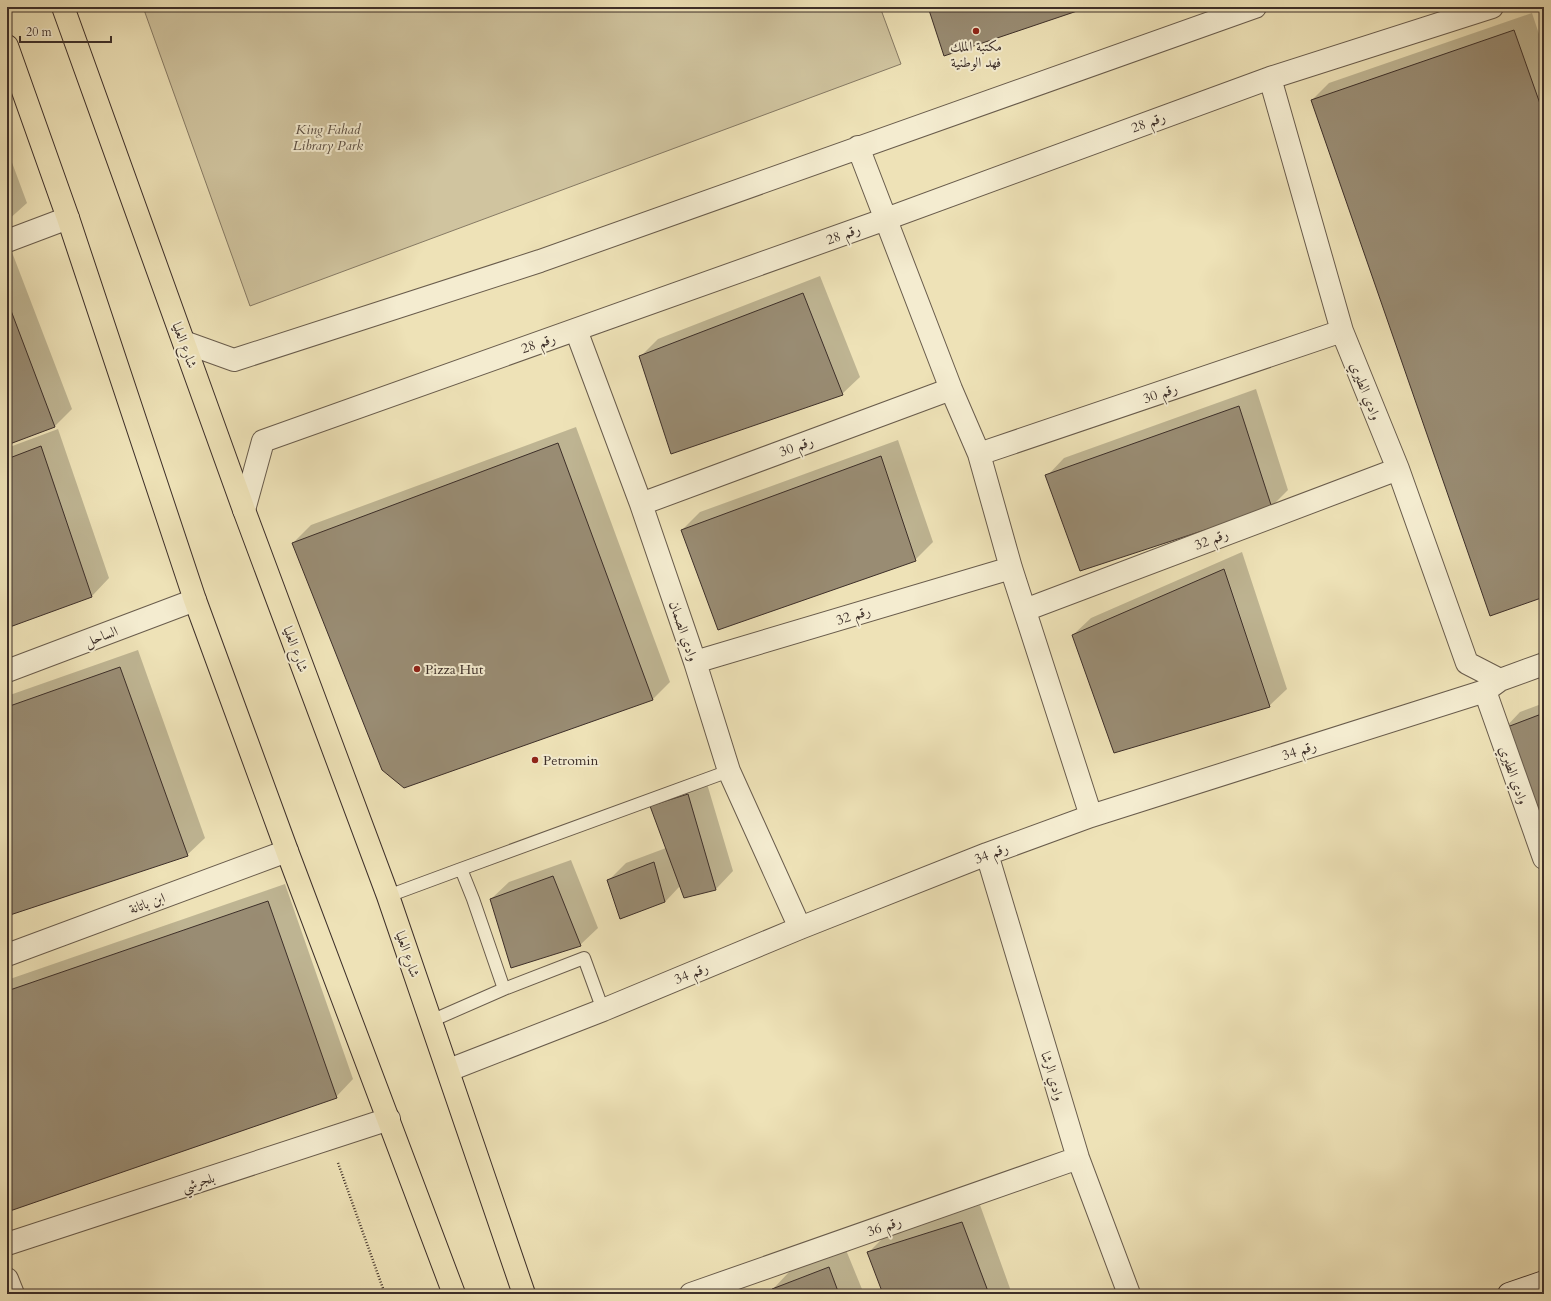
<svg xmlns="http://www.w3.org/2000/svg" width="1551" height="1301" font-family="Cardo,Amiri,serif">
  <rect width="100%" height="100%" fill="#eee2b7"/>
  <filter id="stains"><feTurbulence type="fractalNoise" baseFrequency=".005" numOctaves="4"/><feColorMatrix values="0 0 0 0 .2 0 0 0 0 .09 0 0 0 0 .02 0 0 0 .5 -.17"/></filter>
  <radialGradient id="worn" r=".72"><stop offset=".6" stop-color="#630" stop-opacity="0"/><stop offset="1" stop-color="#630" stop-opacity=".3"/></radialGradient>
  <!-- green -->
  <path fill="#d0c49f" stroke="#867a64" d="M143,7H880L901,64L250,306Z"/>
  <!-- shadow -->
  <path fill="#0003" d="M1532,13L1544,49V596L1312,100L1329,83Z
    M7,149L27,203L7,221Z
    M10,247L72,409L55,426L7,444V248Z
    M820,276L860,377L842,394L641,356L658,339Z
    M1256,389L1288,490L1271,507L1047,476L1064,458Z
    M576,427L670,682L653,699L293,543L311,525Z
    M58,429L109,578L92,596L7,627V448Z
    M898,440L933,542L915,560L682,530L700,512Z
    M1242,552L1287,689L1269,706L1073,635L1091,618Z
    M138,650L205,838L187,855L7,915V696Z
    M1544,703V836L1503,730L1520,712Z
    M705,777L733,871L716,889L684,897L680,886L665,902L609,880L626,863L666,848L651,807Z
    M571,860L598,928L580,945L491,899L509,882Z
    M285,884L353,1079L336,1097L7,1211V980Z
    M980,1205L1012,1294H884L868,1253L886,1235Z
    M846,1250L864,1294H774L773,1289L790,1271Z"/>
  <!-- building -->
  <path fill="#998c73" stroke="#3d2f29" d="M928,7H1089L944,56Z
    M1514,30L1544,115V597L1490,616L1311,100Z
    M803,293L843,395L671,454L639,356Z
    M7,300L55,427L7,445Z
    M1239,406L1272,508L1080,571L1045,475Z
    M558,443L653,700L404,788L382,770L292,543Z
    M41,446L92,597L7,628V459Z
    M881,456L916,561L718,630L681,530Z
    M1224,569L1270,707L1114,753L1072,635Z
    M120,667L188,856L7,916V707Z
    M1544,713V839L1502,729Z
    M688,794L716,890L684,898L650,806Z
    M654,862L665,902L620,919L607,880Z
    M553,876L581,946L511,968L490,899Z
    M268,901L337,1098L7,1212V991Z
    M962,1222L989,1294H883L867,1252Z
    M829,1267L839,1294H773L772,1289Z"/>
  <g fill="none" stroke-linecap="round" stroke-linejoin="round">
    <!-- lane casing -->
    <g stroke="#695c4c" stroke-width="14">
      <path id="lane" d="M461,869L729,771
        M388,896L461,869L473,899L504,989
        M431,1021L504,989L584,958L603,1010"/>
    </g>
    <!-- street casing -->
    <g stroke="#695c4c" stroke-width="24">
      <path id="street" d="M1270,78L1342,331L1398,469L1467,663L1500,680
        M858,147L951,389L979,454L1011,568L1091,816
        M7,241L68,218
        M576,330L641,504L695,662L729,771L800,928
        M184,342L234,360L540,261L1255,7
        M979,454L1342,331
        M641,504L951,389
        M244,510L263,441L886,219L1270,78L1492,7
        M1025,610L1398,469
        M695,662L1011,568
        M7,671L195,600
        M1485,691L1544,858
        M987,854L1078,1158L1129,1294
        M7,955L287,851
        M449,1070L603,1010L800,928L987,854L1091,816L1485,691L1500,680L1544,664
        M7,1244L389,1119
        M7,1279L13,1294
        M691,1294L1078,1158"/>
    </g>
    <!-- secondary casing -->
    <g stroke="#3d2f29" stroke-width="24">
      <path id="secondary" d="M1509,1294L1544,1282"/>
    </g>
    <!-- primary casing -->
    <g stroke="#3d2f29" stroke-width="24">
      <path id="primary" d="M63,7L244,510L388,896L524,1294
        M7,46L68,218L195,600L287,851L454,1294"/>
    </g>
    <!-- path -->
    <path stroke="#3d2f29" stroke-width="2.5" stroke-dasharray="1 2" stroke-linecap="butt" d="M338,1163L385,1294"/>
    <!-- lane -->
    <use href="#lane" stroke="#f4ecd0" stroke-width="12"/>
    <!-- street -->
    <use href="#street" stroke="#f4ecd0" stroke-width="22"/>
    <!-- secondary -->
    <use href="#secondary" stroke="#f4ecd0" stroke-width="22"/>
    <!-- primary -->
    <use href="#primary" stroke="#eee2b7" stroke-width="22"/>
  </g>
  <!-- markers -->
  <g fill="#8f2418" stroke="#f4ecd0" stroke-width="1.5">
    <circle cx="976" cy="31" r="4"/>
    <circle cx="417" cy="669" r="4"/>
    <circle cx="535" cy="760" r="4"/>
  </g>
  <g text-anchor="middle" stroke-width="4" stroke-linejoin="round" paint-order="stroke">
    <!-- poi labels -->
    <g font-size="14" fill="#3d2f29" stroke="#f4ecd0" text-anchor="start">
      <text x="976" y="51" text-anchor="middle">مكتبة الملك<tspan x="976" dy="16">فهد الوطنية</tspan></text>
      <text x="425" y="674">Pizza Hut</text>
      <text x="543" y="765">Petromin</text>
    </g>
    <!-- street labels -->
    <g font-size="14" fill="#3d2f29" stroke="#f4ecd0">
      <text transform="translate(1148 122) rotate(-20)" y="5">رقم 28</text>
      <text transform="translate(843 234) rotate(-20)" y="5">رقم 28</text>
      <text transform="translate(538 343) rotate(-19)" y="5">رقم 28</text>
      <text transform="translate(185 345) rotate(70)" y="5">شارع العليا</text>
      <text transform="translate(1366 391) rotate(68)" y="5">وادي الطيري</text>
      <text transform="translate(1160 393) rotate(-19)" y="5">رقم 30</text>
      <text transform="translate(796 446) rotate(-20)" y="5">رقم 30</text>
      <text transform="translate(1211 539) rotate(-21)" y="5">رقم 32</text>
      <text transform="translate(853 615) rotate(-17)" y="5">رقم 32</text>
      <text transform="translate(684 631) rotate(71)" y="5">وادي الصمان</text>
      <text transform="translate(101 636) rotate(-21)" y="5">الساحل</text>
      <text transform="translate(296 649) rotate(70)" y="5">شارع العليا</text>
      <text transform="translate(1299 750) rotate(-18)" y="5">رقم 34</text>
      <text transform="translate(1514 775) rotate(70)" y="5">وادي الطيري</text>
      <text transform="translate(991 853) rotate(-21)" y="5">رقم 34</text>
      <text transform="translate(147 903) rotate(-20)" y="5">ابن باتانة</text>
      <text transform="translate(408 954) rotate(71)" y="5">شارع العليا</text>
      <text transform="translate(691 973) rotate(-22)" y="5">رقم 34</text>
      <text transform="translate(1053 1076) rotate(73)" y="5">وادي الرشا</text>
      <text transform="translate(198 1182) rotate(-18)" y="5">بلجرشي</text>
      <text transform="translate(884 1226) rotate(-19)" y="5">رقم 36</text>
    </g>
    <!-- park labels -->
    <g font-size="14" font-style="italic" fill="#5a4d41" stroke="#f4ecd0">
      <text x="328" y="134">King Fahad<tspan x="328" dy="16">Library Park</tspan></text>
    </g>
  </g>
  <!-- margin -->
  <rect width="1551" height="1301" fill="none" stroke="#eee2b7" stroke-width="24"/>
  <rect x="8" y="8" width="1535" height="1285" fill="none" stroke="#3d2f29" stroke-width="2"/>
  <rect x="12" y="12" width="1527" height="1277" fill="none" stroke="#3d2f29"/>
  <!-- scale -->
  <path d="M20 36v6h91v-6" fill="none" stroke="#3d2f29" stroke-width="2"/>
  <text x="26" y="36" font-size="12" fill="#3d2f29" stroke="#f4ecd0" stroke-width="3" paint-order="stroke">20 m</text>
  <rect width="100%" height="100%" filter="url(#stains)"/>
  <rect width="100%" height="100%" fill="url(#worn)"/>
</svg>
